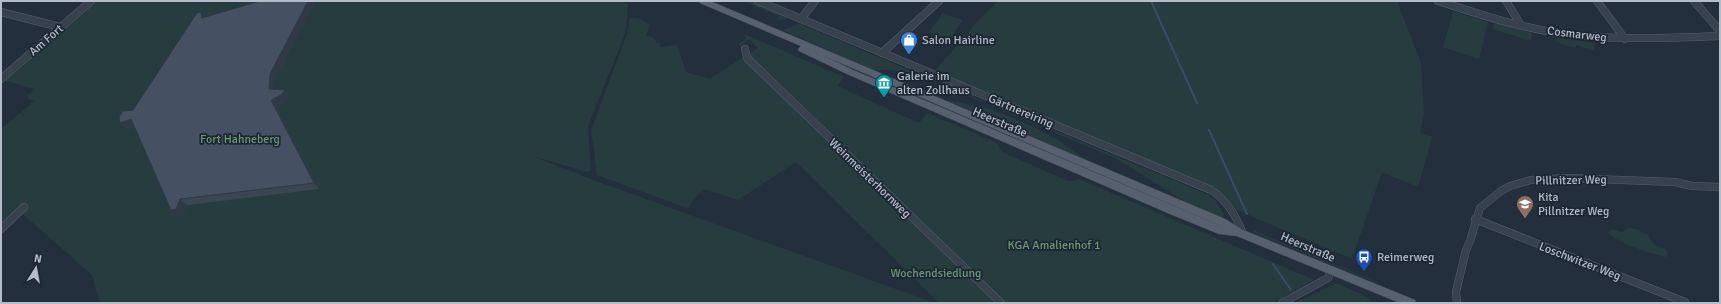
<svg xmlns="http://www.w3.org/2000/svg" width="1721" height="304" font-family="Signika,sans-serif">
  <rect width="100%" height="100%" fill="#242f3e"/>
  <!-- green -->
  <path fill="#263c3f" d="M93,1H623V3L628,4L625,34L588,126L591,170L587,172L532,156L596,181L935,303H100L92,275L18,210L1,226V129L34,101L28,99V95L34,89L4,80Z
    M743,1H753L790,18L778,20H777L780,17Z
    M998,1H1397L1421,63L1424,115L1420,132L1432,137L1418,187L1382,172L1352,259L1237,210L1228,198L1213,188L934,72L977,22Z
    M1453,11L1488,22L1479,59L1443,47Z
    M943,13L963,20L949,40L929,32Z
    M630,18H638L650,25L646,36L654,38L657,43H660V47L677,45L686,72L710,79L742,58L995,303H939L796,162L738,200L703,189L687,208L597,175L591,130L627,34Z
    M1494,23L1532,33L1531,41L1493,29Z
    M800,24L983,101L982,102C948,87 911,67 873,70L783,30Z
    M744,34L844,77L837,86L919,123L927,113L997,143L1002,152L1068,181H1074L1079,179L1314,280L1273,303H1007L751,57V53L758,48L749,40L740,46L738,44L746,39Z
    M1556,38L1595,43L1594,51L1576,45V48L1555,42Z
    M885,74L943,99L991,109L1034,127L1056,139L1084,158L1154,189Z
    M993,105L1209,195L1215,200L1224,214L1222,219L1188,203L1115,158L992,106Z
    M1628,228L1636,229L1648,235L1654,244L1666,250L1668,254L1666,257C1649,253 1620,244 1608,233L1612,229L1622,232Z
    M1253,230L1379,283H1376L1253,232Z
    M1337,283L1369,298L1374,303H1295Z"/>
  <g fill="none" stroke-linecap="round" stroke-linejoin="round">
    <!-- stream -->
    <path stroke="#394c67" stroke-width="2" d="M1151,1L1197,103
      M1209,130L1247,214
      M1273,264L1291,290"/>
    <!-- minor casing -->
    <g stroke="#565f6c" stroke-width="8">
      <path id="minor" d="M758,1L1211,190C1228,201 1236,216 1243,234
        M1438,1C1476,13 1513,26 1553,32C1608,41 1664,38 1720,36
        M1506,1L1519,22V25
        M1597,1L1625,39
        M1694,1L1720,31
        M1,12L60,27
        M801,19L815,1
        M745,49L747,58L1001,303
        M882,53L939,1
        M1,79L91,1
        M1475,219L1685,302
        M1,229L24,207
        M1282,303L1328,278L1331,271
        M1457,303L1456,292L1466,250L1470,241L1480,208L1501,191L1510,186L1531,180L1568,178L1675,182L1692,186L1720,187"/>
    </g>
    <!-- major casing -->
    <g stroke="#414a57" stroke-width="1">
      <path id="major" d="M699,1H710L1225,219L1243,230L1415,300L1416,303H1400L1237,236L1219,234L1170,214L847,74L799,51L798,49L801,46L700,3ZM822,55L1219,225L1221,226L853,70Z"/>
    </g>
    <!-- minor -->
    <use href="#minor" stroke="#38414e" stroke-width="7"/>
    <!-- major -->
    <use href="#major" fill="#56606e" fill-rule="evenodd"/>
  </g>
  <!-- wall -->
  <path fill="#3b4654" d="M260,1H316L274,81V89L285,90L289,96L286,102L276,107L319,189L187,205L183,215L177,216L171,210L135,127L127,129L120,123L133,110L205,17Z"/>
  <!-- shaded-wall -->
  <path fill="#303945" d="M308,1H316L274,81V96L269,89L270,74Z
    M201,12L206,19L202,18Z
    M285,90L289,96L286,102L276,107L319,189L314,183L271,100Z
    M131,119L138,126L127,129L120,123Z
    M180,199L187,205L183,215L177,216L171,210Z"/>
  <!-- building -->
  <path fill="#455162" stroke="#303945" d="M260,1H308L270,74L269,89L285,90L281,95L271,100L314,183L180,199L176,209L171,210L131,119L120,123L119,117L123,111L133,110L197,13L201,12L202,18Z"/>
  <!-- icons -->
  <defs>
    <g id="shop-pin" transform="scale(0.9)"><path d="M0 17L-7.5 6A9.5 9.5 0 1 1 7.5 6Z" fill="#3f7fe0" stroke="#1d2633"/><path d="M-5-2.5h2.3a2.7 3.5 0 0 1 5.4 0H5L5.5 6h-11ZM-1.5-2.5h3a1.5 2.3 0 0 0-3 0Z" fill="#fff"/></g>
    <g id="museum-pin" transform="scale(0.9)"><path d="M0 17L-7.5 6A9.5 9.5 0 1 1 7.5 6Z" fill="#0f9aa8" stroke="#1d2633"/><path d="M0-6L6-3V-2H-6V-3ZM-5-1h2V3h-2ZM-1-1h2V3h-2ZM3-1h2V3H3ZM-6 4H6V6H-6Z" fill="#fff"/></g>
    <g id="school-pin" transform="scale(0.9)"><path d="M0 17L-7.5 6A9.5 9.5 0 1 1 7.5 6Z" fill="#8d6e63" stroke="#1d2633"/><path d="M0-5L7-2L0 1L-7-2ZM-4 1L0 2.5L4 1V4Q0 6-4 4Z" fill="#fff"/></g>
    <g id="bus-pin" transform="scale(0.9)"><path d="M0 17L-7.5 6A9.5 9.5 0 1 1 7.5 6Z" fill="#1a4fb4" stroke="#1d2633"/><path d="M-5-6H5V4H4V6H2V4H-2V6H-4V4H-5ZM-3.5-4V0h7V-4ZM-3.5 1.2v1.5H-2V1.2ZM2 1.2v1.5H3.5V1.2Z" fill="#fff"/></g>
  </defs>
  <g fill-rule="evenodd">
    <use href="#shop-pin" x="909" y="40"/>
    <use href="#museum-pin" x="884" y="83"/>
    <use href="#school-pin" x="1525" y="204"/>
    <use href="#bus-pin" x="1364" y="257"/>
  </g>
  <g text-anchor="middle" stroke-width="3.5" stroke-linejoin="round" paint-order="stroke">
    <!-- street labels -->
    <g font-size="12" fill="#b4bcc9" stroke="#1d2633">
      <text transform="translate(1577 34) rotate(7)" y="4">Cosmarweg</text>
      <text transform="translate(46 40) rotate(-41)" y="4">Am Fort</text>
      <text transform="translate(1021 111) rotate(23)" y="4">Gärtnereiring</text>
      <text transform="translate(1000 122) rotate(23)" y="4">Heerstraße</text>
      <text transform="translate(870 178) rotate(44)" y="4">Weinmeisterhornweg</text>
      <text transform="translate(1571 180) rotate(-1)" y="4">Pillnitzer Weg</text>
      <text transform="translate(1308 247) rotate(23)" y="4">Heerstraße</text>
      <text transform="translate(1580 261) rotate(21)" y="4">Loschwitzer Weg</text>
    </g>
    <!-- poi labels -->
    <g font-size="12" fill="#b4bcc9" stroke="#1d2633" text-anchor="start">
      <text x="922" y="44">Salon Hairline</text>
      <text x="897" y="80">Galerie im<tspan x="897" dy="14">alten Zollhaus</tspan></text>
      <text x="1538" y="201">Kita<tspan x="1538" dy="14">Pillnitzer Weg</tspan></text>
      <text x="1377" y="261">Reimerweg</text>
    </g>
    <!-- park labels -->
    <g font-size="12" fill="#6b9a76" stroke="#1d2633">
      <text x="240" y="143">Fort Hahneberg</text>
      <text x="1054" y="249">KGA Amalienhof 1</text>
      <text x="936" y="277">Wochendsiedlung</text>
    </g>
  </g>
  <!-- border -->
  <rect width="1721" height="304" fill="none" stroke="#b4bcc9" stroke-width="4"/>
  <!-- north arrow -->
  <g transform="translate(36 268) rotate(11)" stroke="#1d2633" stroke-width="3" paint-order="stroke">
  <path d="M0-3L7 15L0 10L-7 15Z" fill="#b4bcc9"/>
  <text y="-6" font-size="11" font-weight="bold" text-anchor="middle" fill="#b4bcc9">N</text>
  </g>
</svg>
